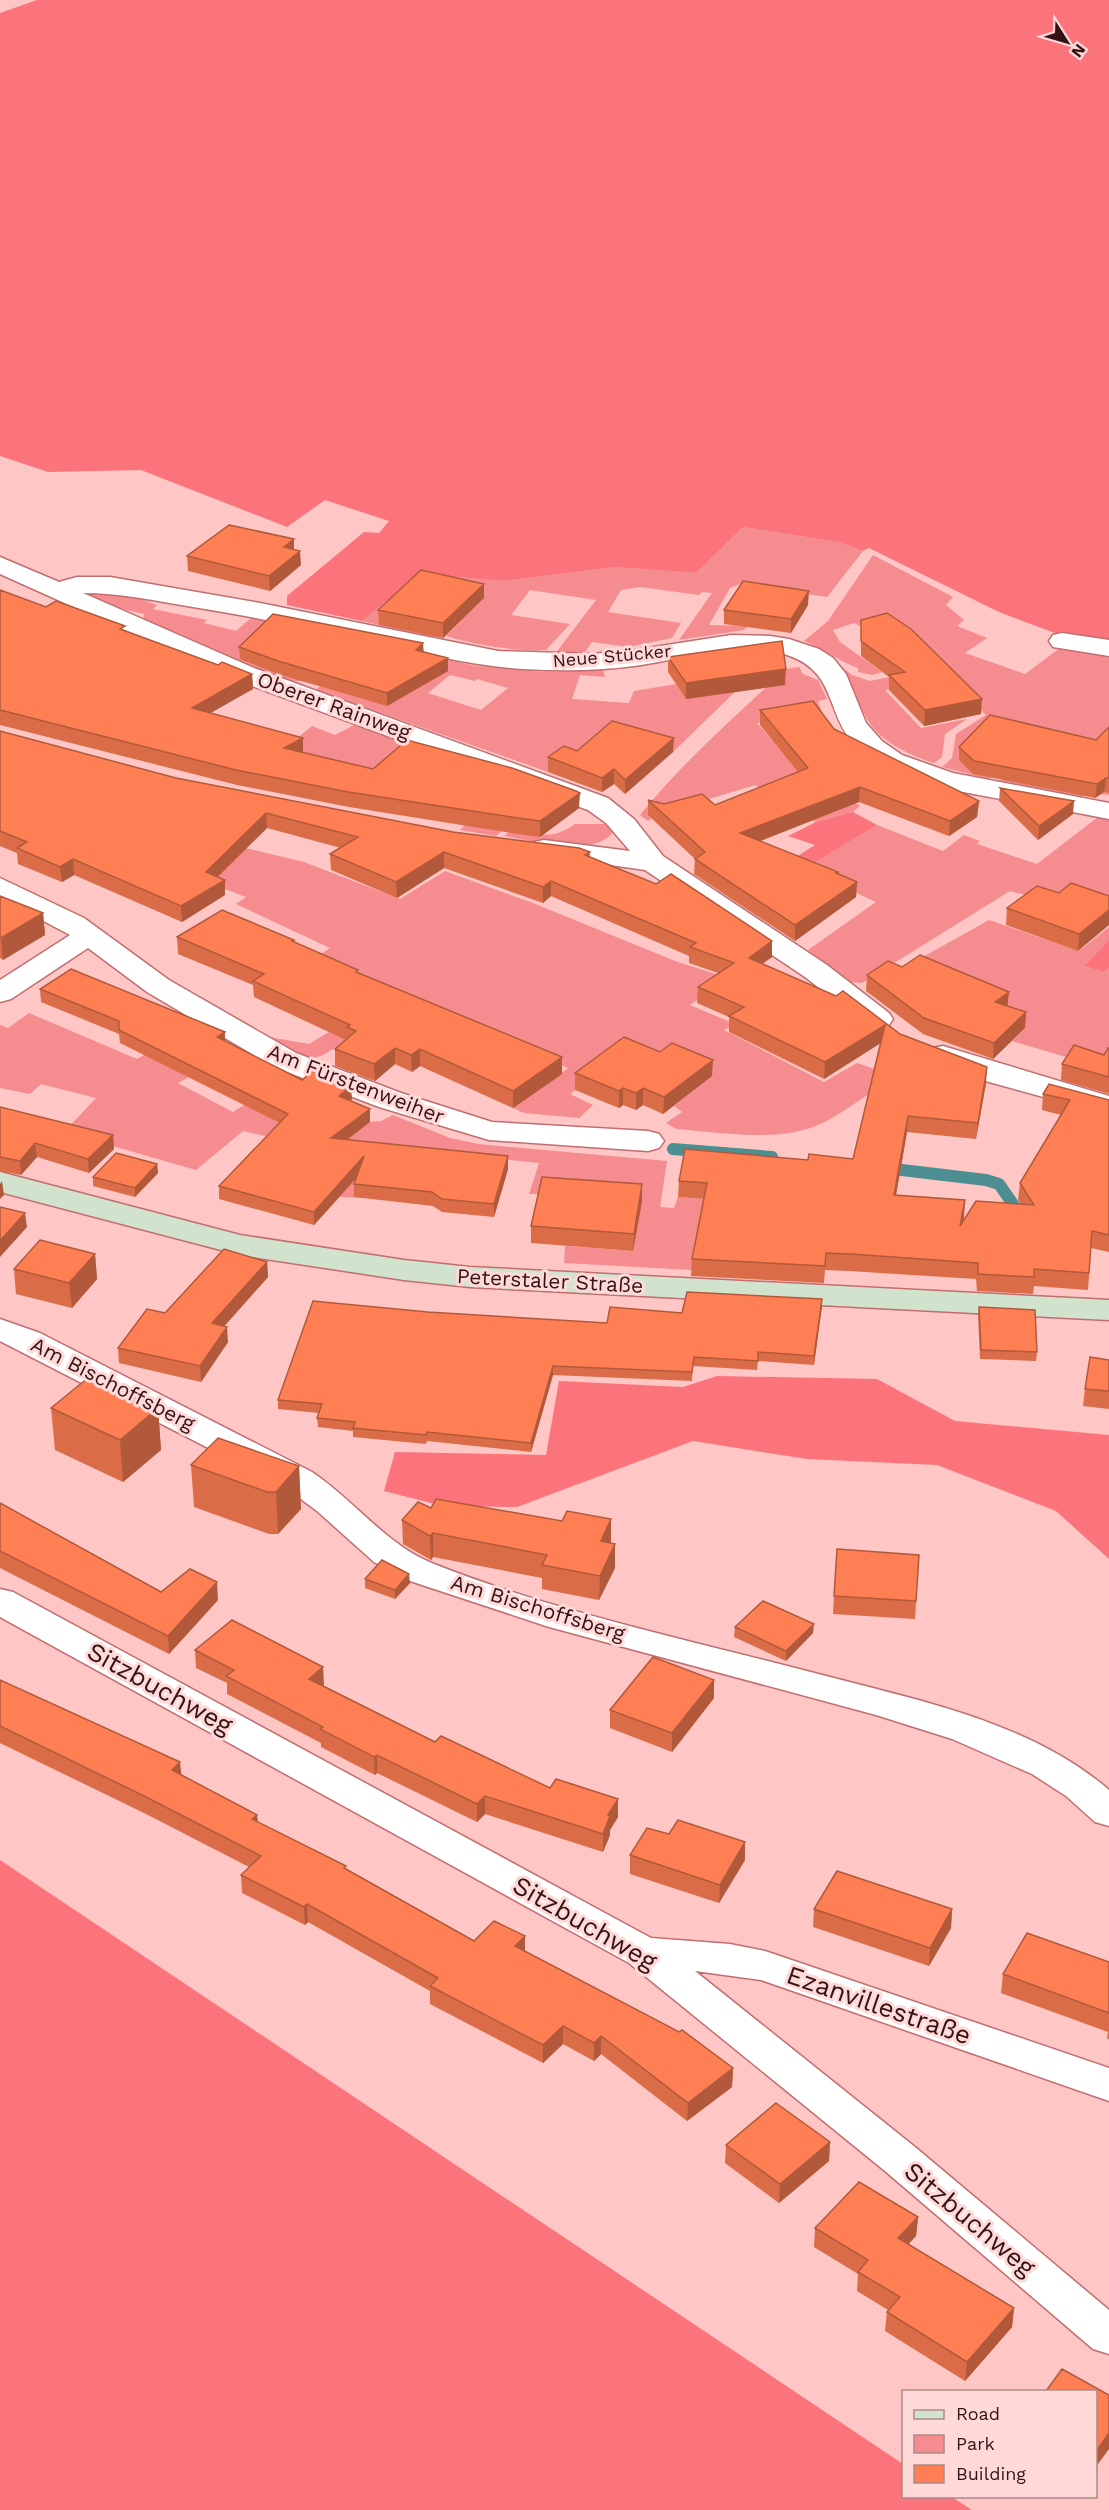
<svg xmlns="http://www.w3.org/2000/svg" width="1109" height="2510" font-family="'Work Sans',sans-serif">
  <rect width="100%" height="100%" fill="#fec6c5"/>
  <!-- green -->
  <path fill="#f58c8f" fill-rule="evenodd" d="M743,527L838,542L863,551L827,597L740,584L730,588L709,625L748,626L744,630L679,640L712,593L702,592L699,595L640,587L621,590L608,612L681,623L672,638L628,647L592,642L583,655L555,654L596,600L530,590L511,615L570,624L546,650C512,651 479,646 446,636L484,598L434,638L362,621L420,574L504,581L615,567L696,573Z
    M873,555L953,597L946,605L964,620L957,626L987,638L965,653L1025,674L1060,648L1109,652V795L1088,793L1082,797L994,782L1025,773L1022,768L988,779L942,767L952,758L956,734L986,715L947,677L885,690L921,728L967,719L945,734L942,757L934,763C912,756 885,744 871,725C858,708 855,685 842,667L852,675L870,681L904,674L884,620L860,626L854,623L833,630L840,642L882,672L872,675L858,672V668C839,661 824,649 804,641L828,621Z
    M99,591L138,598L157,605L153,609L207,620L204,623L236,631L251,618L476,666L543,672L603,670L605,677L580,675L572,699L629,703L634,691L676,684L686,699L774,654L673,752L612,735L548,772L316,690L320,686L301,681H291L217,655L144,619V614L122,609L89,595ZM450,675L475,681L477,679L508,688L481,710L428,693Z
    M799,667L803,674L818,680L827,699L818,701L822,713L757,723L783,753L860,806L853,812L816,822L755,785L656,815L648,821L640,815C684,761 735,716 786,669Z
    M356,724L405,741L375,776L521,814L496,836L460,830L479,810L273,758L312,726L335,735Z
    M1098,817L1109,819V911L1057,892L1047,901L1010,891L862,983L848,982L808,950L876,902L804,869L877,825L943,851L964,835L980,841L977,844L1037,864Z
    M575,824H610L613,832C593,858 534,841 504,836L514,828C541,834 551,841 575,824Z
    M178,832L304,862L400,899L445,871L533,903L675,961L728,978L690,1005L735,1024L724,1030L824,1082L857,1063L896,1076C872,1090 842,1115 818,1125C776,1143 720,1132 676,1129L666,1123L682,1112L674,1106L712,1076L624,1054L570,1094L593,1105L579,1118L524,1113L513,1108L568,1068L506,1041L346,1042L321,1056L308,1059L269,1037L309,1044L369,1008L309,962L330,948L236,904L246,897L194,877Z
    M989,920L1079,951L1109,927V940L1084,966L1103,972L1109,968V1062L1104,1068L1012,1041L1025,1029L887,977Z
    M29,1013L137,1059L169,1040L189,1077L178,1083L233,1112L277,1084L345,1141L370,1122L381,1121L393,1115L450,1138L478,1144L667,1161L660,1207L674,1208L678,1197L747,1203L692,1270L564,1263L565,1246L633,1251L542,1194H529L539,1163L451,1154L366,1198L340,1197L308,1188L277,1139L243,1131L196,1170L64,1132L96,1098L41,1084L30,1094L0,1088V1025L8,1028Z"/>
  <!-- forest -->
  <path fill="#fb747b" d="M37,0H1109V645L1063,636L999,612L869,548L863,551L838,542L743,527L696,573L615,567L504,581L420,574L362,621L287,605V596L364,532L379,533L389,521L325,500L287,527L141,470L48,472L0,456V13Z
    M853,812L877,825L804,869L782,866L815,845L788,836L816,822Z
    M1109,940V968L1103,972L1084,966Z
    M717,1376L877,1379L955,1421L1109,1435V1559L1056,1511L937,1465L807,1459L693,1441L517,1507L443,1506L384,1491L395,1452L546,1455L559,1381L683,1387Z
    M0,1860L903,2464L904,2496L952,2497L972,2510H0Z"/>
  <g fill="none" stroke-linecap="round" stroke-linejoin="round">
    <!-- stream -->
    <path stroke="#4c8e92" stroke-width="12" d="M673,1149L772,1157
      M885,1168L986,1180L999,1184L1015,1207"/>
    <!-- minor casing -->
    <g stroke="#c26d6f" stroke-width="3">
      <path id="minor" d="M0,557L59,582L77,577H110L260,603L498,651L592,654L635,650L731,635L770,636L789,639L819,649L833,658L846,674L866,723L882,741L902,755L953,773L1109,803V819C1073,812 1037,805 1000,799C955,790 903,784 865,754C822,721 842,673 787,655C738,639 682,660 634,666C597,671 560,671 523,669C472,666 422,653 371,642C310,628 249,616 187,606C152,600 118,593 83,593L254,668L608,798L634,819L663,856L827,965L889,1013L893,1019L889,1025L878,1028L867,1025L805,977L645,870L534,854L530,848L534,842L544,840L630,851L606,823L588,810L236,680L0,574Z
        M1062,633L1109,640V656L1053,647L1049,641L1053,635Z
        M0,878L84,918L169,980L296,1053L401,1093L492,1122L648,1131L659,1134L664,1141L659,1148L648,1151L489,1140L379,1107L274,1067L147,992L88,948L11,999L0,1002V980L70,935L0,898Z
        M943,1046L1109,1096V1115L989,1082L932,1062L928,1055L932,1048Z
        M0,1319L40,1333L312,1472C354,1500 386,1545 434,1564C561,1614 698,1642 830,1677C925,1702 1033,1724 1109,1790V1826L1095,1822L1066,1796L1032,1774L952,1739L876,1715L549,1627L407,1580L374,1562L317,1511L286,1488L0,1341Z
        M0,1589L13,1592L651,1938L730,1944L765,1951L1109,2068V2101L761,1980L695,1971L915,2147L1109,2310V2354L1093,2349L885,2171L629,1963L0,1617Z"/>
    </g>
    <!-- secondary casing -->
    <g stroke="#c26d6f" stroke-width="3">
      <path id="secondary" d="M0,1172L240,1235L404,1260L470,1267L1109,1300V1320L470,1287L404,1280L240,1255L0,1192Z"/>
    </g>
    <!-- minor -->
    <use href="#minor" fill="#fff" fill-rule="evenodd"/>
    <!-- secondary -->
    <use href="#secondary" fill="#d2e3cd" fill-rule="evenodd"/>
  </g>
  <!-- wall -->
  <path fill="#da6d48" d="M294,539V549L301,565L270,591L188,571L187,556Z
    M0,590L46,607L126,631L218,665L252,674L253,689L210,713L303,753L373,769L579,808L540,837L518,834L349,807L237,785L0,725Z
    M484,598L443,638L379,625L378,610Z
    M808,605L791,633L724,624V610Z
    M861,620L981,714L924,726L889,690V677L861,656Z
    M239,647L423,652L448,671L387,706L278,674L240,659Z
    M668,657L785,685L686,699L668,672Z
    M760,710L834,729L979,801L977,817L949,836L859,802L760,841L857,882L856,897L795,941L694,874L695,859L648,815V800L664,804L715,805L798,772L760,725Z
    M1109,727V793L1104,792L1095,798L973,774L959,760V747L1096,740Z
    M0,731L176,778L453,832L590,852V857L772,957L762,964L900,1034L986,1083L976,1139L907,1132L896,1195L965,1200L963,1223L1021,1204L1018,1200L1020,1183L1061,1115L1042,1110L1043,1094L1109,1100V1252L1091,1248L1088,1290L1034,1286L1033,1294L977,1291L976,1279L849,1271L825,1270L824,1283L691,1276L692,1259L704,1199L678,1197L679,1181L808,1160L853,1159L880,1043L824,1079L729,1032V1017L697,1003L698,987L718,973L689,963V956L551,896L543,903L444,868L397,898L331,870L330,854L341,848L267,828L218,877L225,880V895L182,922L74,875L62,882L18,864L17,853L0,846Z
    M577,751L673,752L625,794L614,784L602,792L548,772V757Z
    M1000,788L1073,814L1038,840L999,801Z
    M0,896L43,913L45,935L3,960L0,958Z
    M1109,896L1078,951L1006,925L1007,908Z
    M177,937L294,940L295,942L358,973L562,1057V1074L513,1108L420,1066L412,1072L395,1064L375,1081L335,1066V1049L346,1040L254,997L253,985L178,954Z
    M902,967L1008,1006L1026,1012L1025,1028L993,1059L923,1034L866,991L867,975Z
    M40,989L225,1042L302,1080L352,1099L350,1101L370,1109V1122L347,1140L508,1156V1169L494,1217L442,1212L433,1206L354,1197V1184L356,1179L314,1225L219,1199V1186L280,1123L120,1043L119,1034L41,1002Z
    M1109,1049V1094L1061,1080L1062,1064L1104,1055Z
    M575,1073L712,1076L663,1114L643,1105L636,1110L623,1105L619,1108L575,1090Z
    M0,1107L113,1135L114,1149L89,1173L37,1157L21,1175L0,1171Z
    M157,1164L158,1173L135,1197L93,1186V1177Z
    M642,1184V1201L633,1251L531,1243V1226Z
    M95,1254L97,1279L72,1308L16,1294L14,1269Z
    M267,1262L268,1277L224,1326L228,1342L201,1382L119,1363L118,1348L165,1313Z
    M822,1299L814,1365L758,1361L757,1370L693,1366L692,1381L553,1375L531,1452L427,1441L426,1444L353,1437V1431L318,1427L317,1418L319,1413L278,1409V1400L428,1312L607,1323L682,1313Z
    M979,1307L1037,1352L1036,1361L980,1359L978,1315Z
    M1109,1360V1409L1083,1406L1085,1389Z
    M51,1408H158L161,1450L123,1482L55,1450Z
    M191,1465L299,1466L301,1509L278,1534H269L194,1507Z
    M0,1503L161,1592L218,1600L169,1654L0,1568Z
    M431,1508L615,1544V1568L599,1600L542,1589V1578L433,1557L431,1560L403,1544L402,1520Z
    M919,1555L915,1619L833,1614L834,1596Z
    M365,1579L410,1583L395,1599L365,1588Z
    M735,1627L813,1633L786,1661L734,1637Z
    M195,1650L324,1685L323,1686L435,1742L550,1788L618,1817L610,1830V1835L603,1852L485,1814L477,1822L377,1773L375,1775L321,1747V1743L227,1694V1683L196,1668Z
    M0,1680L257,1815L258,1822L346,1869L474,1941L525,1936V1952L733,2068L732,2087L687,2121L601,2054L594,2061L563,2044L543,2063L430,2004V1991L308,1922L305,1925L242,1893L241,1875L249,1867L146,1814L0,1743Z
    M714,1680V1698L672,1752L610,1728V1710Z
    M630,1855L745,1860L719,1903L630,1874Z
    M814,1909H952L951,1928L929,1966L813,1927Z
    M1109,1962V2039H1107L1108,2032L1001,1993L1003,1974Z
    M830,2142L829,2161L779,2203L725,2163L726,2145Z
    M918,2217L916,2236L908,2244L1014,2308L1012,2327L965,2381L885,2331L887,2312L888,2310L857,2291L858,2274L814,2247L815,2228Z"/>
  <!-- shaded-wall -->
  <path fill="#b2593b" d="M294,539V554L284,547Z
    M300,551L301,565L270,591L269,576Z
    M484,584V598L443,638V623Z
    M809,591L808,605L791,633V619Z
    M423,643L424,656L416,650Z
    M448,658V671L387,706V693Z
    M786,669L785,685L686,699V683Z
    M252,674L253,689L193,723L192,708Z
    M982,699L981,714L924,726L925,710Z
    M303,738V753L284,748Z
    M674,738L673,752L625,794V780Z
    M614,769V784L602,792V778Z
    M1106,778L1104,792L1095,798L1097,784Z
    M860,787L859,802L740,849V833Z
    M580,793L579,808L540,837V821Z
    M979,801L977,817L949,836L950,821Z
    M1074,801L1073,814L1038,840L1039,826Z
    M266,813L267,828L207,887L206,872Z
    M444,852V868L397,898L396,882Z
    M73,859L74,875L62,882L60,867Z
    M225,880V895L182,922L181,906Z
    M551,881V896L543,903V887Z
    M857,882L856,897L795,941V925Z
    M1109,910V925L1078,951L1079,934Z
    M43,913L45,935L3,960L1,938Z
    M772,941V957L748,974L749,958Z
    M1009,992L1007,1009L995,1002Z
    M1026,1012L1025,1028L993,1059L994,1043Z
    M885,1025L884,1041L824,1079L825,1062Z
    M225,1032V1045L217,1037Z
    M395,1048V1064L375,1081L374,1064Z
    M420,1049V1066L412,1072L411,1055Z
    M562,1057V1074L513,1108V1091Z
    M713,1060L712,1076L663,1114L664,1097Z
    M987,1067L986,1083L976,1139L978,1123Z
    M351,1086L352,1099L339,1109V1096Z
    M623,1088V1105L619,1108V1091Z
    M643,1088V1105L636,1110V1093Z
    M370,1109V1122L332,1151L331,1138Z
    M908,1116L907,1132L893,1212L894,1195Z
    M113,1135L114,1149L89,1173L88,1159Z
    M35,1143L37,1157L21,1175L20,1161Z
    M364,1156V1169L314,1225V1212Z
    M508,1156V1169L494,1217V1204Z
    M157,1164L158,1173L135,1197V1188Z
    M2,1181L4,1195L0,1199V1184Z
    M642,1184V1201L633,1251L634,1234Z
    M965,1200L964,1217L959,1243L960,1226Z
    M25,1213L27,1227L0,1257V1241Z
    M95,1254L97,1279L72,1308L69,1283Z
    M267,1262L268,1277L213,1339L212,1323Z
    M822,1299V1307L814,1365V1356Z
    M227,1327L228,1342L201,1382L200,1366Z
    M553,1366V1375L531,1452V1443Z
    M158,1408L161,1450L123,1482L120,1440Z
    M299,1466L301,1509L278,1534L276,1492Z
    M611,1519V1543L601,1541Z
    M433,1533V1557L431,1560L430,1536Z
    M615,1544V1568L599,1600L600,1576Z
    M409,1574L410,1583L395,1599V1590Z
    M217,1582L218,1600L169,1654L168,1636Z
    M814,1624L813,1633L786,1661V1651Z
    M323,1667L324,1685L310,1697L309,1679Z
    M714,1680V1698L672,1752V1733Z
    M377,1755V1773L375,1775L374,1757Z
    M180,1762L182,1780L172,1770Z
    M485,1796V1814L477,1822V1804Z
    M618,1799V1817L610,1830V1835L603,1852V1834L608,1815Z
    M257,1815L258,1832L252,1819Z
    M745,1842V1860L719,1903L720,1885Z
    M307,1904L308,1922L305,1925L304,1907Z
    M952,1909L951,1928L929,1966L930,1948Z
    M525,1936V1954L515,1946Z
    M563,2026V2044L543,2063V2045Z
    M601,2036V2054L594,2061V2043Z
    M733,2068L732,2087L687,2121L688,2103Z
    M830,2142L829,2161L779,2203L780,2184Z
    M918,2217L916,2236L897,2257L898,2238Z
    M1014,2308L1012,2327L965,2381L967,2362Z
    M1109,2433V2449L1095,2468V2453Z"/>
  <!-- building -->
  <path fill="#fe7f54" stroke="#b2593b" stroke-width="1.5" d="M229,525L294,539L284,547L300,551L269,576L187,556Z
    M421,570L484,584L443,623L378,610Z
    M743,581L809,591L791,619L724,610Z
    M0,590L46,607L56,601L125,626L120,629L218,665L222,662L252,674L192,708L303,738L284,748L373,769L407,740L512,768L576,791L580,793L540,821L518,818L348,792L236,770L0,710Z
    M887,613L911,629L982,699L925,710L889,675L905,672L861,641V620Z
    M273,614L423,643L416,650L448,658L387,693L278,661L239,647Z
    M782,641L786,669L686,683L668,657Z
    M813,701L834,729L979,801L950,821L860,787L740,833L838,872L836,873L857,882L795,925L695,859L705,852L648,800L664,804L702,794L715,805L808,768L760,710Z
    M990,715L1096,740L1109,727V778H1106L1097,784L974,761L959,747Z
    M612,721L674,738L625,780L614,769L602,778L548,757L564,746L577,751Z
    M0,731L176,778L453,832L579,848L590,852L585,855L656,884L671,874L772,941L749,958L836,996L843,991L900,1034L987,1067L978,1123L908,1116L894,1195L965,1200L960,1226L976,1201L1034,1205L1020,1183L1070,1100L1043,1094L1049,1084L1109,1100V1235L1092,1231L1089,1273L1034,1269V1277L978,1274V1263L850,1254L826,1253L825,1266L692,1259L707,1183L679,1181L685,1149L808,1160L809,1154L853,1159L885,1025L825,1062L729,1016L744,1007L698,987L734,963L690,947L696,943L551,881L543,887L444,852L396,882L330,854L358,837L266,813L206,872L225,880L181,906L73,859L60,867L17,848L27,842L0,831Z
    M1000,788L1074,801L1039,826Z
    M1071,883L1109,896V910L1079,934L1007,908L1037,886L1059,893Z
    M0,896L43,913L1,938L0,937Z
    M222,910L294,940L292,941L358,970L356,972L562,1057L513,1091L420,1049L411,1055L395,1048L374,1064L335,1049L356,1031L347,1027L350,1025L253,981L264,974L177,937Z
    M920,955L1009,992L995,1002L1026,1012L994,1043L924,1018L867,975L888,961L902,967Z
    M71,969L225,1032L217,1037L302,1080L312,1071L351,1086L339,1096L370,1109L331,1138L508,1156L494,1204L442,1199L432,1192L354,1184L364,1156L314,1212L219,1186L288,1114L119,1030V1021L40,989Z
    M624,1037L660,1052L672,1043L713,1060L664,1097L643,1088L636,1093L623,1088L619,1091L575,1073Z
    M1074,1045L1104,1055L1108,1048L1109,1049V1077L1062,1064Z
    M0,1107L113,1135L88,1159L35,1143L20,1161L0,1157Z
    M116,1153L157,1164L135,1188L93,1177Z
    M542,1177L642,1184L634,1234L531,1226Z
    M0,1207L25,1213L0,1241Z
    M40,1240L95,1254L69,1283L14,1269Z
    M224,1249L267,1262L212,1323L227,1327L200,1366L118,1348L147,1309L165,1313Z
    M687,1292L822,1299L814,1356L758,1352V1361L694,1357L692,1372L553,1366L531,1443L427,1432L426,1435L353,1428L355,1422L317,1418L322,1404L278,1400L313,1301L428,1312L607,1323L610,1307L682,1313Z
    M979,1307L1035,1310L1037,1352L981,1350Z
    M1090,1357L1109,1360V1391L1085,1389Z
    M89,1377L158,1408L120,1440L51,1408Z
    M218,1438L299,1466L276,1492H267L191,1465Z
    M436,1499L562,1521L567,1511L611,1519L601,1541L615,1544L600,1576L542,1565L547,1555L433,1533L430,1536L402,1520L418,1502L431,1508Z
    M0,1503L161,1592L190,1569L217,1582L168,1636L0,1551Z
    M837,1549L919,1555L916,1601L834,1596Z
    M382,1560L409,1574L395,1590L365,1579Z
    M763,1601L814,1624L786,1651L735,1627Z
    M232,1620L323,1667L309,1679L435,1742L441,1736L550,1788L556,1779L618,1799L608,1815L610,1816L603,1834L485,1796L477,1804L377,1755L374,1757L320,1729L323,1727L226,1676L234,1670L195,1650Z
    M653,1657L714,1680L672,1733L610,1710Z
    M0,1680L180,1762L172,1770L257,1815L252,1819L346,1866L344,1868L474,1941L494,1921L525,1936L515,1946L679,2032L682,2030L733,2068L688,2103L601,2036L594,2043L563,2026L543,2045L430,1986L438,1978L307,1904L304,1907L241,1875L261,1856L144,1796L0,1726Z
    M678,1820L745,1842L720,1885L630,1855L647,1828L669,1834Z
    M837,1871L952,1909L930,1948L814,1909Z
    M1027,1933L1109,1962V2013L1003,1974Z
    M776,2103L830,2142L780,2184L726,2145Z
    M859,2182L918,2217L898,2238L1014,2308L967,2362L887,2312L900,2297L858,2272L868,2260L815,2228Z
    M1062,2369L1109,2395V2433L1095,2453V2391H1046Z"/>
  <g text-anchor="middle" stroke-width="6" stroke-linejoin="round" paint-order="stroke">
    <!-- far-street labels -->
    <g font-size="18" fill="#351315" stroke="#ffd8d8">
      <text transform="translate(612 656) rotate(-5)" y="6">Neue Stücker</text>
    </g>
    <!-- street labels -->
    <g font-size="21" fill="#351315" stroke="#ffd8d8">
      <text transform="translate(334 706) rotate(20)" y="7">Oberer Rainweg</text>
      <text transform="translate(356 1084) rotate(21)" y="7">Am Fürstenweiher</text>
      <text transform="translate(550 1281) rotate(3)" y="7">Peterstaler Straße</text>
      <text transform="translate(113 1384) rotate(27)" y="7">Am Bischoffsberg</text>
      <text transform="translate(538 1608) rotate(17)" y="7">Am Bischoffsberg</text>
    </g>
    <!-- near-street labels -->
    <g font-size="26" fill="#351315" stroke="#ffd8d8">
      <text transform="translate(160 1688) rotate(29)" y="9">Sitzbuchweg</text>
      <text transform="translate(585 1923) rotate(30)" y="9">Sitzbuchweg</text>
      <text transform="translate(879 2005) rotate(19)" y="9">Ezanvillestraße</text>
      <text transform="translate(970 2219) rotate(40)" y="9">Sitzbuchweg</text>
    </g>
  </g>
  <!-- legend -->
  <rect x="902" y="2390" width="195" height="108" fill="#ffd8d8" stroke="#ae898a" stroke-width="1.5"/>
  <rect x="914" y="2410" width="30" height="9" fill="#d2e3cd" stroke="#ae898a" stroke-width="1.5"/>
  <text x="956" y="2420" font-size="18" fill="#351315">Road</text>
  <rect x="914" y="2435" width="30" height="18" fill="#f58c8f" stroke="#ae898a" stroke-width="1.5"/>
  <text x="956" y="2450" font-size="18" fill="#351315">Park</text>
  <rect x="914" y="2465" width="30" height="18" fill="#fe7f54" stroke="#ae898a" stroke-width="1.5"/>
  <text x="956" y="2480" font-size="18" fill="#351315">Building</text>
  <!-- north arrow -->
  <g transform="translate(1067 42) rotate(127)" stroke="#ffd8d8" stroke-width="4.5" paint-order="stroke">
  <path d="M0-4.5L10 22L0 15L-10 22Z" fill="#351315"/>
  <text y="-9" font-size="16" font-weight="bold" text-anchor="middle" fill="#351315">N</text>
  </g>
</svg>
